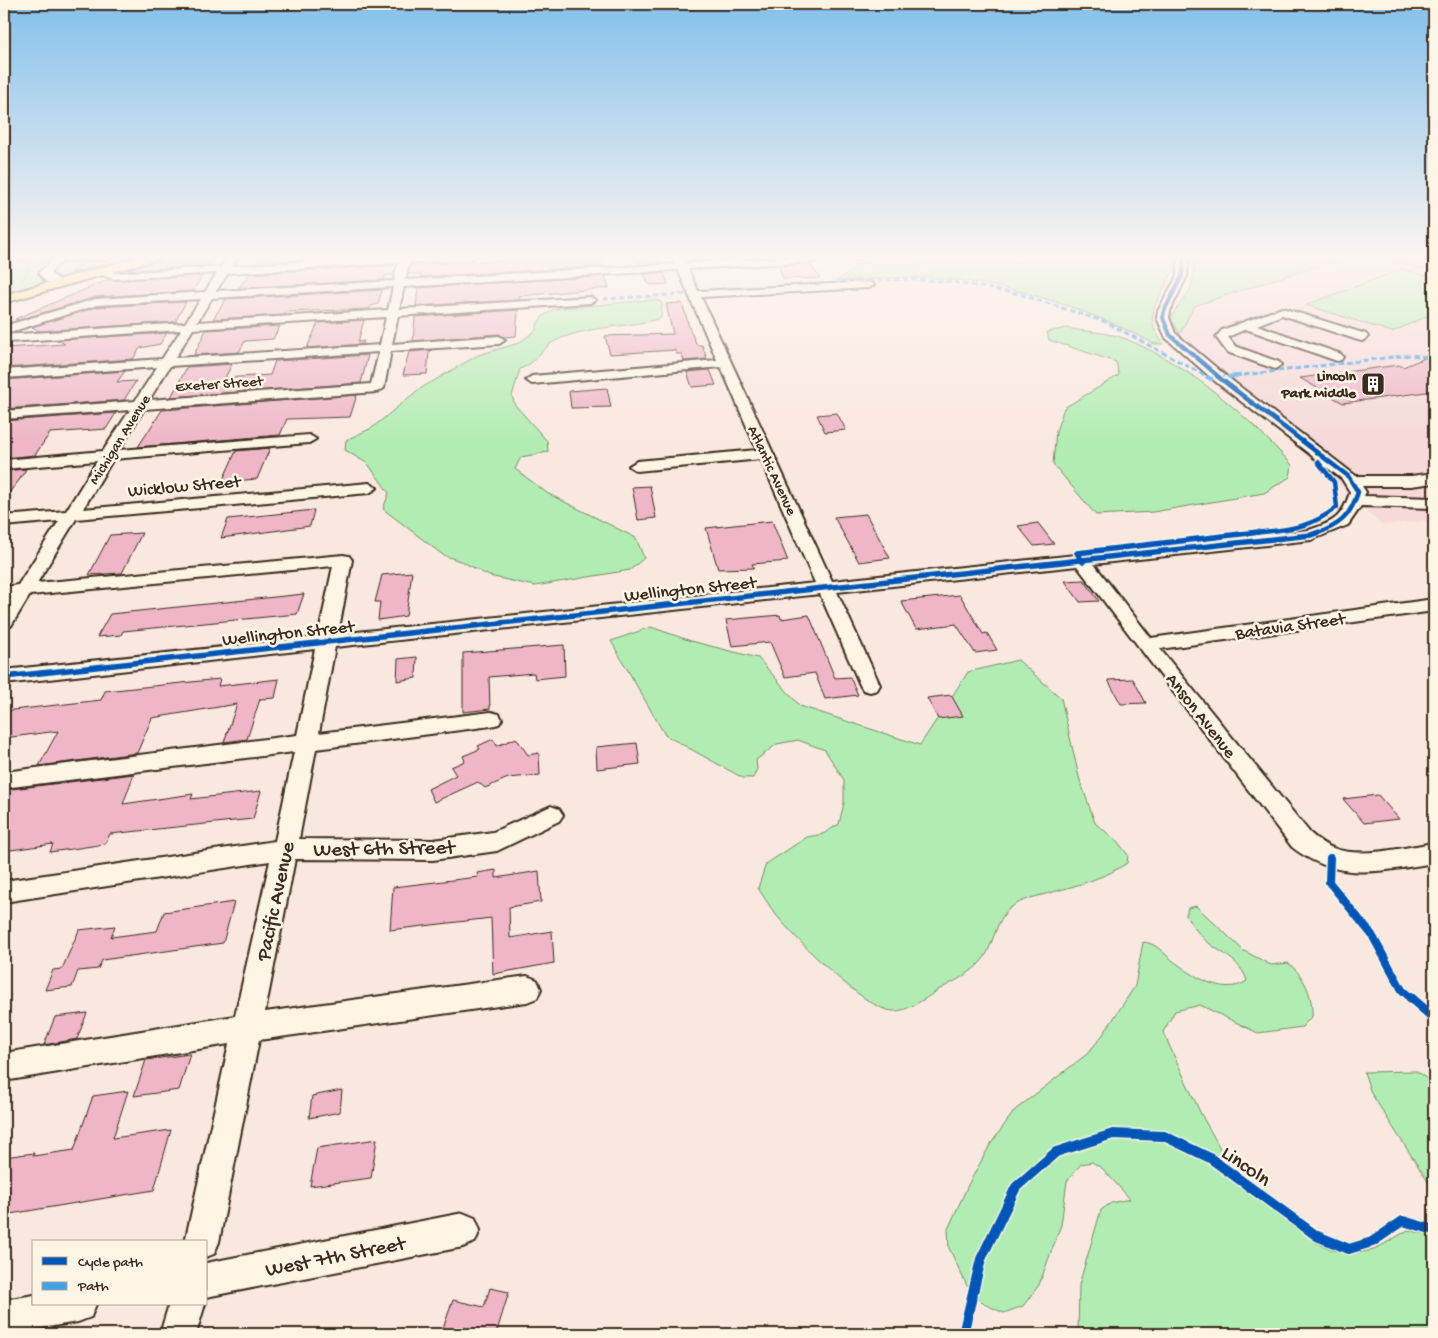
<svg xmlns="http://www.w3.org/2000/svg" width="1438" height="1338" font-family="'Gochi Hand',sans-serif">
  <rect width="100%" height="100%" fill="#f9e8df"/>
  <filter id="ink" filterUnits="userSpaceOnUse"><feTurbulence type="fractalNoise" baseFrequency=".02" numOctaves="2"/><feDisplacementMap in="SourceGraphic" scale="10" xChannelSelector="R" yChannelSelector="G"/><feConvolveMatrix kernelMatrix="1 2 1 2 8 2 1 2 1" color-interpolation-filters="sRGB"/></filter>
  <g filter="url(#ink)">
    <!-- built -->
    <path fill="#f6d9d8" d="M109,256H154L59,283L44,272L58,258Z
      M1357,256H1375L1434,272V520L1382,525L1180,334L1194,306L1275,279Z"/>
    <!-- green -->
    <path fill="#b1edb2" stroke="#768c68" d="M61,256L45,270L59,283L4,299V257Z
      M944,256H983L985,258H998L1016,263L1025,259L1048,256H1178C1175,278 1148,303 1153,324C1154,331 1160,338 1163,344H1154C1095,311 1016,285 948,279C911,275 875,279 838,280L855,268L854,265L863,263L921,265Z
      M1193,256H1357L1275,279L1194,306L1180,334L1171,319C1174,308 1184,302 1189,292C1194,282 1195,266 1193,256Z
      M1375,256H1434V272Z
      M1402,269L1434,278V313L1392,332L1306,305Z
      M649,300H657L662,303L661,318C629,328 593,325 562,338C540,346 540,361 520,369L512,396L515,405L547,441L548,452L521,457L515,469L547,493L636,538L644,558L630,570L535,586L489,576L463,562L443,555L383,509L389,493L368,464L345,450L346,440L372,428L418,390L478,355L519,343L536,330L538,323L543,316L554,309Z
      M1067,328C1085,332 1109,332 1126,339C1189,365 1247,415 1292,465L1290,477L1264,493L1153,512L1096,515L1053,464L1056,431L1064,408L1119,375L1116,362L1049,340L1047,332Z
      M651,627L691,641L758,658L800,706L920,745L968,672L1018,660L1061,698L1079,777L1095,823L1117,841L1128,855L1127,863C1108,877 1075,886 1053,892C1039,896 1022,899 1010,908C995,921 994,943 984,958C974,972 955,981 940,989C928,996 908,1012 893,1011C865,1010 796,939 777,916C770,907 764,897 758,888L766,864L807,837L823,834L839,824L844,803V780L825,750L798,740L777,744L756,760L757,769L753,778H743L665,735L611,641Z
      M1196,906L1244,951L1271,965L1288,963C1304,975 1313,996 1312,1016L1302,1027L1258,1033L1200,1005L1175,1011L1163,1032L1201,1114L1241,1186L1315,1242L1333,1250L1350,1254L1374,1250L1408,1230L1434,1236V1334H1078L1079,1285L1101,1210L1111,1203L1130,1199L1103,1169L1092,1162L1081,1164L1067,1181L1061,1225L1039,1285L1023,1306L1004,1313L984,1304L967,1286L949,1248L948,1229L968,1185L990,1145L1015,1110L1087,1054L1102,1036L1135,986L1143,942C1156,943 1162,952 1172,960C1192,975 1223,997 1247,981C1241,960 1220,953 1205,940C1197,932 1191,924 1186,915L1188,908Z
      M1416,1071L1434,1084V1191L1371,1093L1364,1072Z"/>
    <!-- building -->
    <path fill="#efb6c8" stroke="#3b2a1e" d="M116,256H137L71,273L83,262L109,261Z
      M173,256H194L191,260L213,259L208,266L126,270Z
      M261,256H376L256,263Z
      M593,256H599L602,266L420,277L421,274H408L411,265Z
      M636,256H657L661,263L640,264Z
      M810,264L820,278L783,279L779,266Z
      M396,265L393,275H386L384,280L239,288L249,274Z
      M664,273L668,284L651,285L648,283L644,274Z
      M202,276L193,291L96,297L18,320L15,319L110,279Z
      M605,276L609,288L519,296V300L416,306L418,288Z
      M382,290L378,304L371,306L369,309L286,312L285,315L213,319L226,299Z
      M186,302L175,322L39,331L32,327L97,307Z
      M682,303L690,330L697,345H702L707,359L684,361L682,354H676L675,350L610,354L605,336L673,334L666,304Z
      M518,310L516,336L504,337L499,334L413,341L415,317Z
      M364,320L358,342L364,341L363,344L307,348L318,323Z
      M280,326L273,339L245,341L239,352L194,355L206,330Z
      M167,333L160,344L140,348L133,359L4,368V348L65,344L58,340Z
      M432,350L429,353L427,374L403,375L409,352Z
      M1434,354V391L1343,403L1300,378L1399,365L1403,367Z
      M368,355L361,383L171,397L187,367L232,364L225,378L270,375L275,361Z
      M710,370L716,385L692,387L687,372Z
      M125,371L117,382L136,381L124,400L4,409V380Z
      M607,388L611,407L571,408L569,391Z
      M357,395L350,417L287,419L280,435L138,447L162,410Z
      M116,413L106,429L50,433L35,455L4,458V421Z
      M837,413L846,430L825,432L817,415Z
      M270,448L257,479L222,482L236,451Z
      M26,469L20,479L4,499V471Z
      M650,486L656,518L638,520L632,487Z
      M314,510L310,526L221,538L228,519Z
      M866,514L890,558L859,562L834,517Z
      M772,521L788,561L752,564L754,568L718,569L706,528Z
      M1038,523L1054,544L1034,546L1018,526Z
      M142,533L122,573L89,575L110,535Z
      M412,572L406,616L378,620L380,602H375L382,575Z
      M1084,580L1099,601L1080,602L1065,581Z
      M304,594L297,614L123,631L121,635L97,637L110,614Z
      M960,595L983,634L987,633L997,650L975,653L956,624L916,629L901,601Z
      M780,615L781,619L809,615L835,678L850,677L858,695L825,699L815,673L785,677L770,642L732,646L726,620Z
      M564,645L565,676L535,679L534,673L489,677L490,709L463,712V653Z
      M417,657L416,678L397,681L398,659Z
      M220,679L218,686L279,679L275,698L260,699L247,739L224,742L237,704L152,718L137,753L39,766L58,731L4,738V711L101,700L105,691Z
      M1133,679L1146,703L1121,704L1108,680Z
      M951,695L963,716L938,719L927,698Z
      M516,738L528,755L539,753L540,775L508,778L485,788L478,782L434,802L428,789L456,775L451,767L465,761L463,756L480,749L478,746L493,739L497,746Z
      M637,743L640,764L597,769L596,747Z
      M134,774L123,804L193,794L191,799L261,791L253,819L110,834L105,844L72,849L50,852L53,844L4,851V790Z
      M1378,795L1399,819L1364,823L1343,799Z
      M496,870V878L539,871L541,902L509,907L510,938L552,931L554,963L493,974L491,918L390,930L393,887L478,877L477,873Z
      M234,902L223,943L102,960L98,969L78,971L72,987L45,990L53,970L62,969L79,930L115,926L111,937L157,931L164,912Z
      M87,1013L77,1039L44,1045L55,1017Z
      M190,1054L179,1090L134,1096L146,1060Z
      M342,1090L340,1112L309,1118L312,1096Z
      M128,1091L113,1138L171,1130L154,1190L4,1215V1157L34,1153L33,1156L74,1150L93,1096Z
      M377,1139L371,1178L310,1186L317,1148Z
      M490,1288L509,1292L496,1334H441L453,1300L484,1307Z"/>
    <g fill="none" stroke-linecap="round" stroke-linejoin="round">
      <!-- minor casing -->
      <g stroke="#3b2a1e" stroke-width="4">
        <path id="minor" d="M4,256H28L23,259L4,260Z
          M56,256H114L109,259L62,261L50,273L64,283L59,286L45,281L39,273Z
          M228,256H238L232,266L400,256H476L471,259L409,263L405,280L676,264L672,256H682L685,263L817,256H865L860,259L688,269L698,291L869,282L874,285L869,288L701,297L832,581L1309,530C1334,522 1342,518 1350,492L1342,479L1216,382L1166,338L1157,318L1158,311L1177,276L1179,256H1189L1187,276L1170,311L1169,318L1175,333L1226,376L1356,476H1411L1434,473V483L1411,486H1362L1366,492L1364,496L1434,498V508L1361,506L1348,525L1311,540L1094,564L1151,638L1434,599V611L1160,649L1310,833C1317,839 1324,845 1333,848C1360,859 1405,847 1434,843V863C1381,871 1338,883 1292,847L1077,566L837,592L880,685L877,690L870,692L863,690L860,685L820,594L335,647L319,733L491,712L499,714L502,719L499,724L491,726L316,749L299,839L433,840L493,832L551,806L559,809L563,815L559,821L497,851L433,860L295,859L265,1012L527,976L537,980L541,989L537,998L527,1002L259,1040L219,1242L214,1254L206,1257V1242H185L229,1044L4,1081V1053L235,1016L270,861L4,902V881L275,841L294,752L4,788V772L297,735L315,649L4,684V670L318,637L333,566L30,595L11,626L4,628V608L11,597H4V587L18,585L59,521L4,526V516L66,511L97,461L4,469V460L103,451L130,410L4,419V411L135,401L157,367L4,378V370L162,359L181,330L8,342L4,341V335L185,323L201,299L97,305L4,334V326L96,299L205,292L217,273L115,279L91,272L96,269L115,273L221,267ZM398,263L394,281L216,291L228,273ZM678,270L717,360L532,376L526,380L532,384L721,367L757,450L637,461L629,466L637,471L761,459L815,583L338,634L352,560L349,556L343,555L37,583L76,519L369,493L377,488L369,483L83,509L113,459L309,443L316,439L309,435L119,450L144,409L377,392L384,388L391,351L499,344L505,340L499,336L392,344L398,316L590,303L596,300L590,297L399,309L404,287ZM393,287L388,310L197,322L212,298ZM386,317L380,345L175,358L193,329ZM379,352L371,384L149,400L170,366Z
          M1282,308L1366,334L1368,337L1362,341L1358,340L1282,315L1257,325L1341,354L1343,357L1341,360L1337,361L1246,329L1228,337L1235,346L1279,362L1281,365L1275,369L1227,352L1216,337L1222,330Z
          M463,1213L475,1218L480,1230L475,1242L463,1247L206,1297V1263Z
          M34,1295V1304H96L91,1317L78,1322L4,1334V1300Z
          M169,1304H205L196,1334H160Z"/>
      </g>
      <!-- major casing -->
      <g stroke="#3b2a1e" stroke-width="4">
        <path id="major" d="M142,256H160L158,259L4,303V295Z"/>
      </g>
      <!-- path -->
      <path stroke="#3b2a1e" stroke-width="2" stroke-dasharray="0.5 2" stroke-linecap="butt" d="M23,279L30,268"/>
      <!-- minor -->
      <use href="#minor" fill="#fcf5e5" fill-rule="evenodd"/>
      <!-- major -->
      <use href="#major" fill="#ffdf80" fill-rule="evenodd"/>
      <!-- quiet-far1 -->
      <path stroke="#3fa3ea" stroke-width="3" stroke-dasharray="5.5 3" stroke-linecap="butt" d="M835,282L903,279L954,282L1019,294L1106,322L1208,377
        M603,299L686,294
        M1227,377L1410,355L1428,357"/>
      <!-- quiet -->
      <path stroke="#3fa3ea" stroke-width="4" stroke-dasharray="8 4" stroke-linecap="butt" d="M1206,376L1211,379L1238,376"/>
      <!-- cycleway-far4 casing -->
      <g stroke="#fcf5e5" stroke-width="5.5">
        <path id="cycleway-far4" d="M1184,256L1182,276L1164,311L1163,318L1170,335L1219,377"/>
      </g>
      <!-- cycleway-far3 casing -->
      <g stroke="#fcf5e5" stroke-width="7">
        <path id="cycleway-far3" d="M1217,376L1348,476L1358,492C1350,517 1340,525 1316,534
          M1247,534C1284,529 1307,531 1337,507L1334,482L1318,462"/>
      </g>
      <!-- cycleway-far2 casing -->
      <g stroke="#fcf5e5" stroke-width="9">
        <path id="cycleway-far2" d="M1083,562L1077,553L1258,532
          M4,677L1311,535L1319,532"/>
      </g>
      <!-- cycleway-far1 casing -->
      <g stroke="#fcf5e5" stroke-width="11">
        <path id="cycleway-far1" d="M1330,858L1329,882L1372,935L1402,990L1412,999"/>
      </g>
      <!-- cycleway casing -->
      <g stroke="#fcf5e5" stroke-width="13">
        <path id="cycleway" d="M1410,997L1434,1018
          M963,1334L981,1259L1016,1187L1056,1152L1113,1134L1164,1136L1210,1158L1317,1236L1349,1249L1372,1242L1403,1221L1434,1230"/>
      </g>
      <!-- cycleway-far4 -->
      <use href="#cycleway-far4" stroke="#0057b8" stroke-width="4"/>
      <!-- cycleway-far3 -->
      <use href="#cycleway-far3" stroke="#0057b8" stroke-width="4.5"/>
      <!-- cycleway-far2 -->
      <use href="#cycleway-far2" stroke="#0057b8" stroke-width="5.5"/>
      <!-- cycleway-far1 -->
      <use href="#cycleway-far1" stroke="#0057b8" stroke-width="8"/>
      <!-- cycleway -->
      <use href="#cycleway" stroke="#0057b8" stroke-width="10"/>
    </g>
  </g>
  <!-- sky -->
  <linearGradient id="sky" x2="0" y2="1"><stop stop-color="#84c0eb"/><stop offset="0.58" stop-color="#fcf5f1"/><stop offset="1" stop-color="#fcf5f1" stop-opacity="0"/></linearGradient>
  <rect width="1438" height="443" fill="url(#sky)"/>
  <!-- icons -->
  <defs>
    <g id="building-square" transform="scale(1.25)"><rect x="-9" y="-9" width="18" height="18" rx="4" fill="#3b2a1e" stroke="#fcf5e5"/><path d="M-4-6H4V6H1V3H-1V6H-4ZM-2.5-4.3h1.7v1.8h-1.7ZM.8-4.3h1.7v1.8H.8ZM-2.5-1h1.7V.8h-1.7ZM.8-1h1.7V.8H.8Z" fill="#fff"/></g>
  </defs>
  <g fill-rule="evenodd">
    <use href="#building-square" x="1373" y="384"/>
  </g>
  <g text-anchor="middle" stroke-width="5" stroke-linejoin="round" paint-order="stroke">
    <!-- far-poi labels -->
    <g font-size="15" font-weight="bold" fill="#3b2a1e" stroke="#fcf5e5" text-anchor="end">
      <text x="1356" y="380">Lincoln<tspan x="1356" dy="17">Park Middle</tspan></text>
    </g>
    <!-- far-street labels -->
    <g font-size="15" fill="#3b2a1e" stroke="#fcf5e5">
      <text transform="translate(219 383) rotate(-4)" y="5">Exeter Street</text>
      <text transform="translate(119 439) rotate(-58)" y="5">Michigan Avenue</text>
      <text transform="translate(773 470) rotate(65)" y="5">Atlantic Avenue</text>
    </g>
    <!-- street labels -->
    <g font-size="18" fill="#3b2a1e" stroke="#fcf5e5">
      <text transform="translate(184 485) rotate(-5)" y="6">Wicklow Street</text>
      <text transform="translate(690 588) rotate(-6)" y="6">Wellington Street</text>
      <text transform="translate(1290 625) rotate(-8)" y="6">Batavia Street</text>
      <text transform="translate(288 632) rotate(-6)" y="6">Wellington Street</text>
      <text transform="translate(1202 715) rotate(52)" y="6">Anson Avenue</text>
    </g>
    <!-- near-street labels -->
    <g font-size="21" fill="#3b2a1e" stroke="#fcf5e5">
      <text transform="translate(384 847) rotate(-1)" y="7">West 6th Street</text>
      <text transform="translate(274 901) rotate(-78)" y="7">Pacific Avenue</text>
      <text transform="translate(1247 1165) rotate(35)" y="7">Lincoln</text>
      <text transform="translate(335 1255) rotate(-11)" y="7">West 7th Street</text>
    </g>
  </g>
  <!-- margin -->
  <rect width="1438" height="1338" fill="none" stroke="#fcf5e5" stroke-width="20"/>
  <rect x="10" y="10" width="1418" height="1318" fill="none" stroke="#3b2a1e" stroke-width="2" filter="url(#ink)"/>
  <!-- legend -->
  <rect x="32" y="1240" width="175" height="65" fill="#fcf5e5" stroke="#afa495"/>
  <rect x="42" y="1257" width="25" height="8" fill="#0057b8" stroke="#afa495"/>
  <text x="78" y="1266" font-size="15" fill="#3b2a1e">Cycle path</text>
  <rect x="42" y="1282" width="25" height="8" fill="#3fa3ea" stroke="#afa495"/>
  <text x="78" y="1290" font-size="15" fill="#3b2a1e">Path</text>
</svg>
